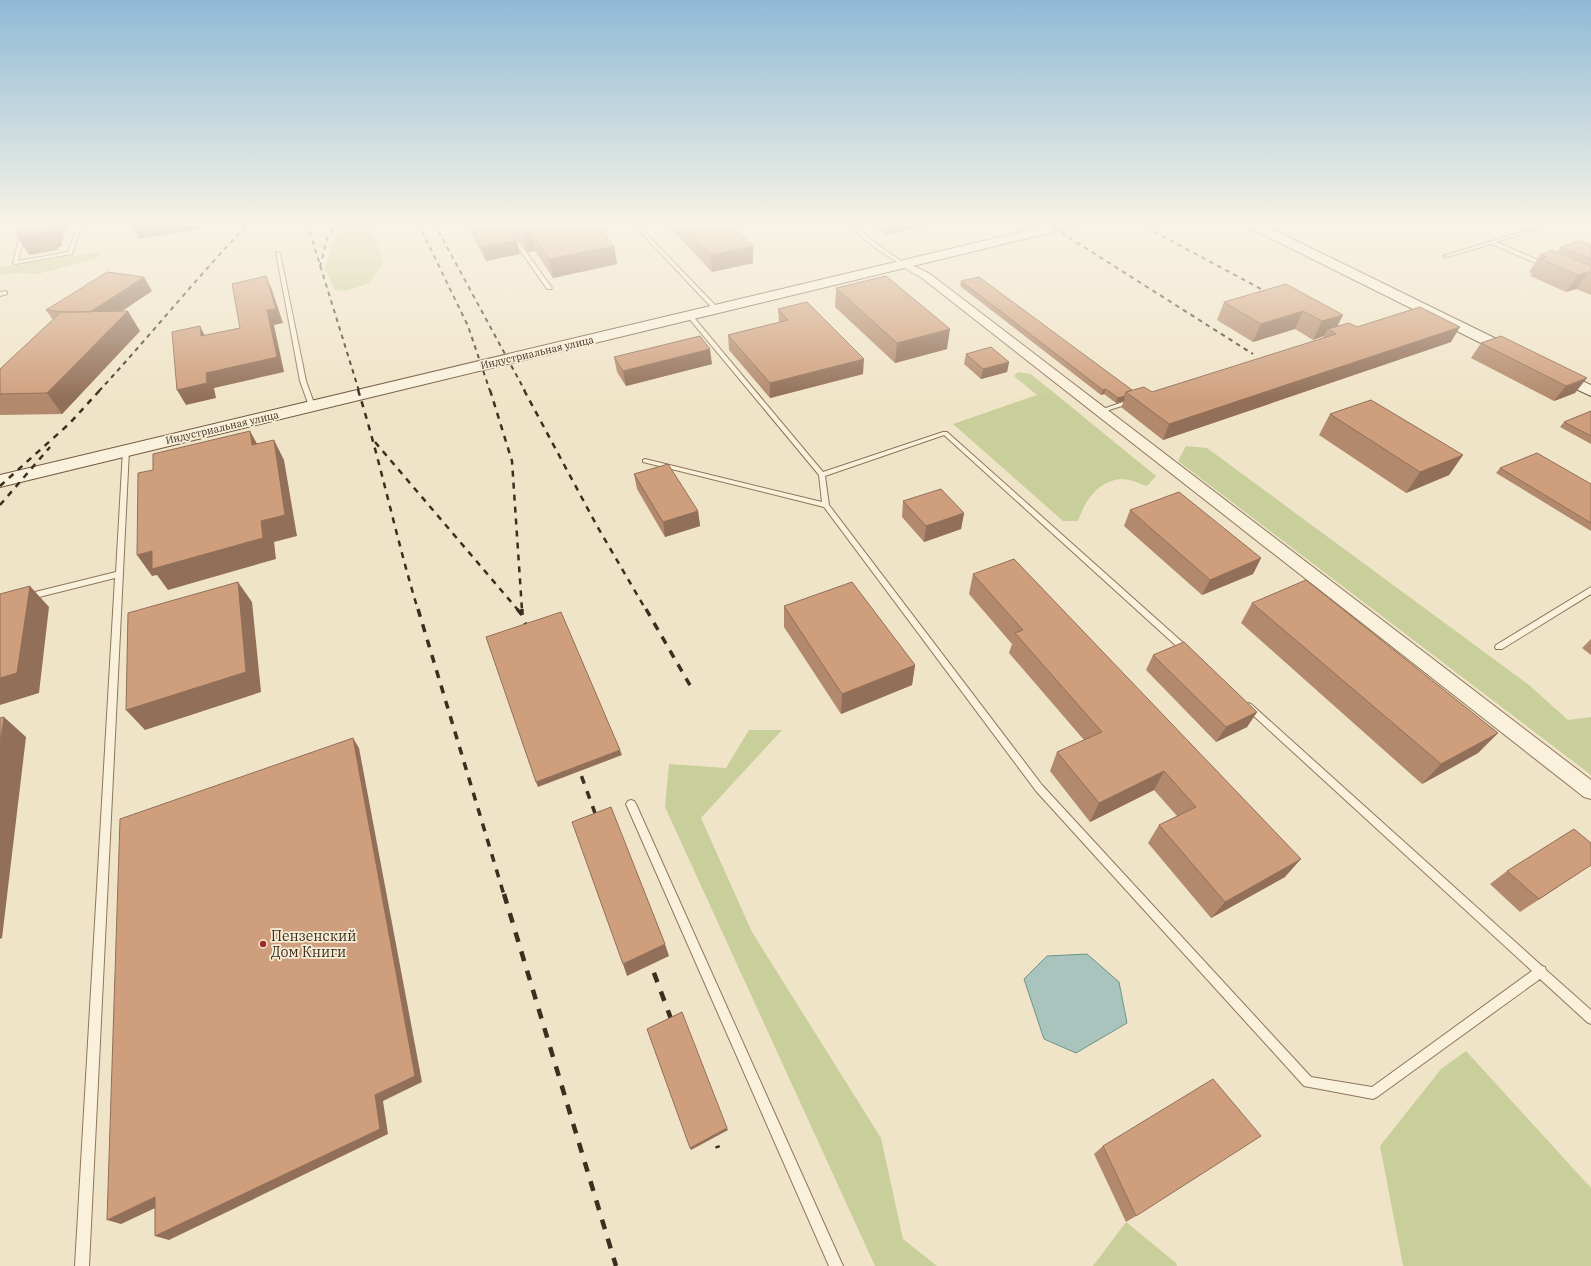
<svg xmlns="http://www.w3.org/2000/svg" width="1591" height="1266" font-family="'IBM Plex Serif',serif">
  <rect width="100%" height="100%" fill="#f0e4c8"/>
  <!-- green -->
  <path fill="#c9cf9b" d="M345,223H370L383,262L370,283L345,291L335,290L325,268L335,238Z
    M99,252L98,258L38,274L15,273L0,275V267Z
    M1018,372L1031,374L1156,476L1147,486C1140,484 1128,478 1120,479C1097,482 1085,501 1078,521H1063L953,424L1037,395L1014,376Z
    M1186,446L1207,448L1529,685L1568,720L1591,717V775L1178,461Z
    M749,730H782L701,818L752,932L881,1138L903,1239L937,1266H875L665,807L669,764L726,768Z
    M1466,1051L1591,1188V1266H1403L1380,1146L1441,1069Z
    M1126,1222L1176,1263L1177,1266H1093Z"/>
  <!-- water -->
  <path fill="#a9c4bc" stroke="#6f938a" d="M1087,954L1119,982L1127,1023L1076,1053L1044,1039L1024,979L1047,956Z"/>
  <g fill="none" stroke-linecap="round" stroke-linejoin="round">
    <!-- lane casing -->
    <g stroke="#8d765c" stroke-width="2">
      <path id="lane" d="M24,223H32L27,225L18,261L68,252L79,223H83L72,254L15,264L13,263L23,224Z
        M501,223H505L552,288L551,289H547Z
        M632,223H636L718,308V310H714Z
        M845,223H850L882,248L906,264L902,265L878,250Z
        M1551,223H1557L1496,242L1547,264V266H1543L1491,244L1447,257L1443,256Z
        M276,252L280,253L306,381L315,406L312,408L309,406L300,381Z
        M5,291L7,292V294L0,296V292Z
        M687,314H691L823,472L943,432H947L1189,648L1190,650L1189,652H1183L944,435L825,476L829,505L1042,785L1311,1077L1372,1087L1532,971L1245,708L1244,706L1245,704L1248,703L1251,704L1542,966L1545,967L1546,970L1591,1010V1024L1587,1022L1540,979L1377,1097L1373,1099L1304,1086L1036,791L824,507L643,462V460L645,459L822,502L819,475L687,316Z
        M1132,399L1134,400V402L1100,413L1097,411Z
        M126,448L129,450L89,1266H75L115,578L27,600L23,597L27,594L116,572L123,450Z
        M1591,587V594L1502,649H1496L1495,647L1496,645Z
        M631,800L634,801L636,804L843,1266H829L626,804L628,801Z"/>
    </g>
    <!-- street casing -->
    <g stroke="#8d765c" stroke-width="2">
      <path id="street" d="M904,261L930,274L1591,780V799L1584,797L922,278L901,266L899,264L901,262Z"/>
    </g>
    <!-- secondary casing -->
    <g stroke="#6f573f" stroke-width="2">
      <path id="secondary" d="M1059,223H1080L1074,227L0,487V475Z
        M1244,223H1260L1521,351L1523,354L1521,357H1509L1246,226Z
        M1554,368L1591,385V396L1548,376L1546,373L1548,370Z"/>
    </g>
    <!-- lane -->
    <use href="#lane" fill="#faf1dc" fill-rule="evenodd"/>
    <!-- street -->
    <use href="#street" fill="#faf1dc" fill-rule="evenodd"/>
    <!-- secondary -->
    <use href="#secondary" fill="#faf1dc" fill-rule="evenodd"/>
    <!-- rail-far3 -->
    <path stroke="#3d2e20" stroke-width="2" stroke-dasharray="4.5 4.5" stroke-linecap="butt" d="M307,223L359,391
      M418,223L468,326L490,391
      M434,223L525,391
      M1046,223L1253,354
      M1138,223L1274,296
      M320,267L327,239L337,223
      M99,391C150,336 197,277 249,223"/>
    <!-- rail-far2 -->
    <path stroke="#3d2e20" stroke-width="2.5" stroke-dasharray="6 6" stroke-linecap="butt" d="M358,390C381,463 396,538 418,610
      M490,390L512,461L522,610
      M524,390L597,526L646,610
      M375,442L518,610
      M0,486L70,423L100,390
      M0,505L50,447"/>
    <!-- rail-far1 -->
    <path stroke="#3d2e20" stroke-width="3.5" stroke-dasharray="8 8" stroke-linecap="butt" d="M418,609L504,895
      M517,609L522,615L530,635
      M522,609V615
      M646,609L691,687
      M576,761L599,824"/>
    <!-- rail -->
    <path stroke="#3d2e20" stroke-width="4.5" stroke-dasharray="10 10" stroke-linecap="butt" d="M504,894L616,1266
      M647,954L674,1027
      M710,1127L718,1148"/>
  </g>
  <!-- wall -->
  <path fill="#b2896c" d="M469,223H505L517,240L520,254L486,261L472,235Z
    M509,223H596L614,246L617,264L553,278L535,251L528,252L510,228Z
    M666,223H729L753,263L712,272Z
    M871,223H939L886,235Z
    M1591,245V295L1576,289L1566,292L1530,276L1532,273L1529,272L1540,255L1557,252L1561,247Z
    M961,281L1132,390L1152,392L1323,338L1324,336L1313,340L1295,329L1253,342L1217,320L1224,302L1286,284L1337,326L1357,327L1451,342L1163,440L1121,407L1124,401L1116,403L1104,394L1101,395L960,286Z
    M836,288L947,349L895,363L835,307Z
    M152,291L122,311L140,331L62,414L0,415V369L53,320L46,310Z
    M778,309L863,374L770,398L729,350L728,335L779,322Z
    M1501,336L1575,393L1554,401L1471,358L1481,343Z
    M966,354L1009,362L1007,372L981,379L964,364Z
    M614,357L712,364L626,386L617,372Z
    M1591,411V444L1560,427L1564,422Z
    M1330,414L1463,455L1449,475L1406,493L1319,435Z
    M1500,468L1591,484V531L1496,473Z
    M634,474L698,511L700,526L665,537L637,489Z
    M903,501L964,513L961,529L924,542L902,517Z
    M1130,510L1261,558L1253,574L1202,595L1124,526Z
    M973,574L1285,877L1211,918L1148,843L1159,825L1177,816L1154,790L1090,822L1050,771L1057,752L1084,740L1009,653L1012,644L969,594Z
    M1252,603L1498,733L1478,753L1422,784L1241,623Z
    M784,606L915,665L912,685L841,714L784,627Z
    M1591,639V655L1582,648Z
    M1153,655L1257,712L1247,727L1216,742L1146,670Z
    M1591,843V865L1520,912L1490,884L1507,871Z
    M1103,1146L1136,1216L1126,1222L1094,1154Z"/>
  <!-- shaded-wall -->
  <path fill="#916f58" d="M51,223H67L61,247H58L57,250L29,255L17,236L46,229Z
    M130,223H200V229L139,239Z
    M887,223H939L886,235Z
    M531,232L535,251L528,252L524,234Z
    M517,240L520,254L486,261L482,247Z
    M614,246L617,264L553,278L549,259Z
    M753,246V263L712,272L711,255Z
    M1588,272L1576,289L1566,292L1578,275Z
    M266,276L272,290L283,323L274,325L284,372L214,388L216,398L186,405L177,390L206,373L267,310Z
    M144,277L152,291L95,329L86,315Z
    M128,311L140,331L62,414L47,393Z
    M1303,311L1295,329L1253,342L1261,324Z
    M1343,315L1334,333L1328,329L1324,336L1313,340L1322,321Z
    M200,326L207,340L201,336Z
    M1460,327L1451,342L1163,440L1169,424Z
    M950,329L947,349L895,363L897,343Z
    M710,349L712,364L626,386L623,371Z
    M864,359L863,374L770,398V383Z
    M1009,362L1007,372L981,379L983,369Z
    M1587,378L1575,393L1554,401L1566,386Z
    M1106,389L1104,394L1101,395L1103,390Z
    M1125,396L1124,401L1116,403L1118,398Z
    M250,431L261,451L252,445Z
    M274,440L284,460L297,536L274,542L276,559L168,590L157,575L152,576L137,555L261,521Z
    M1463,455L1449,475L1406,493L1420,472Z
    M698,511L700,526L665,537L663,522Z
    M964,513L961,529L924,542L926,526Z
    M1261,558L1253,574L1202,595L1210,580Z
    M238,582L252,602L261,692L145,730L126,710Z
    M30,586L49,607L39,693L0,705V678Z
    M915,665L912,685L841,714L842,694Z
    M1257,712L1247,727L1216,742L1226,727Z
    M4,717L26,737L2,938L0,939V743Z
    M1498,733L1478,753L1422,784L1441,764Z
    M353,738L359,748L422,1082L383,1101L388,1134L169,1240L155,1236L375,1095Z
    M620,750L622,755L538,787L536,782Z
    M1164,771L1154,790L1090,822L1099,803Z
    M1301,859L1285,877L1211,918L1225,902Z
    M1591,865L1520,912L1539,899Z
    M665,944L669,956L627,976L623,964Z
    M727,1128L728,1130L691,1150L690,1148Z
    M155,1197L168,1202L121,1224L107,1220Z"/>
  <!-- building -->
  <path fill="#cf9f7d" stroke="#916f58" d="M22,223H51L49,228L46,229L45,232L17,236Z
    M470,223H505L517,240L482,247Z
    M516,223H596L614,246L549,259L531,232L524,234Z
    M680,223H729L753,246L711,255Z
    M1578,241L1591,245V259L1561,247Z
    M1552,250L1591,266V273L1588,272L1578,275L1541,259L1546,257L1540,255Z
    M107,272L144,277L90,312H65L46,310Z
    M266,276L276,309L267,310L277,357L206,373L207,383L177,390L172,332L200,326L201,336L240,328L232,284Z
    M886,276L950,329L897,343L836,288Z
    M979,277L1132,390L1126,392L1125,396L1118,398L1106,389L1103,390L961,281Z
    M1286,284L1343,315L1322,321L1303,311L1261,324L1224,302Z
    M807,302L864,359L770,383L728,335L788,320L778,309Z
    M1420,307L1460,327L1169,424L1126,392L1144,387L1152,392L1336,334L1328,329L1349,323L1357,327Z
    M128,311L47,393L0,394V369L61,312Z
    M700,336L710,349L623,371L614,357Z
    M1501,336L1587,378L1566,386L1481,343Z
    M991,347L1009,362L983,369L966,354Z
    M1371,400L1463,455L1420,472L1330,414Z
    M1591,411V436L1564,422Z
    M250,431L252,445L274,440L285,515L261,521L263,538L152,569V551L137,555L138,473L153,470V454Z
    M1537,453L1591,484V523L1500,468Z
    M668,464L698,511L663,522L634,474Z
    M941,489L964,513L926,526L903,501Z
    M1179,492L1261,558L1210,580L1130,510Z
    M1014,559L1301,859L1225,902L1159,825L1196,807L1164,771L1099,803L1057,752L1102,732L1015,633L1023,630L973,574Z
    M1306,580L1498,733L1441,764L1252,603Z
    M238,582L246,672L126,710L128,613Z
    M852,582L915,665L842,694L784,606Z
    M30,586L17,673L0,678V594Z
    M561,612L620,750L536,782L486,637Z
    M1184,642L1257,712L1226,727L1153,655Z
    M4,717L0,743V718Z
    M353,738L415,1076L375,1095L380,1129L155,1236V1197L107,1220L120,819Z
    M611,807L665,944L623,964L572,822Z
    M1574,829L1591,843V865L1539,899L1507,871Z
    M682,1012L727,1128L690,1148L647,1029Z
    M1213,1079L1261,1136L1136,1216L1103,1146Z"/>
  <!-- sky -->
  <linearGradient id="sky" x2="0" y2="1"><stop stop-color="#8fbad6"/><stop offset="0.56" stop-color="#f8f3e6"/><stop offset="1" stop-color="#f8f3e6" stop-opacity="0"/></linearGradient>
  <rect width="1591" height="400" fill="url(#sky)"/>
  <!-- markers -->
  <circle fill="#9e2a2b" stroke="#f7eed8" stroke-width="1.5" cx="263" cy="944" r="4"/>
  <g text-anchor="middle" stroke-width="3.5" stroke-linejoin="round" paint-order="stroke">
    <!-- far-street labels -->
    <g font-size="10" fill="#3d2e20" stroke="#f7eed8">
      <text transform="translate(537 352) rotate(-13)" y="4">Индустриальная улица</text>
      <text transform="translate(222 427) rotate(-13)" y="4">Индустриальная улица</text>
    </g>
    <!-- near-poi labels -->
    <g font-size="14" fill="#3d2e20" stroke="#f7eed8" text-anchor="start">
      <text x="271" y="941">Пензенский<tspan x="271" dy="16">Дом Книги</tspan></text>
    </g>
  </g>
</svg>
